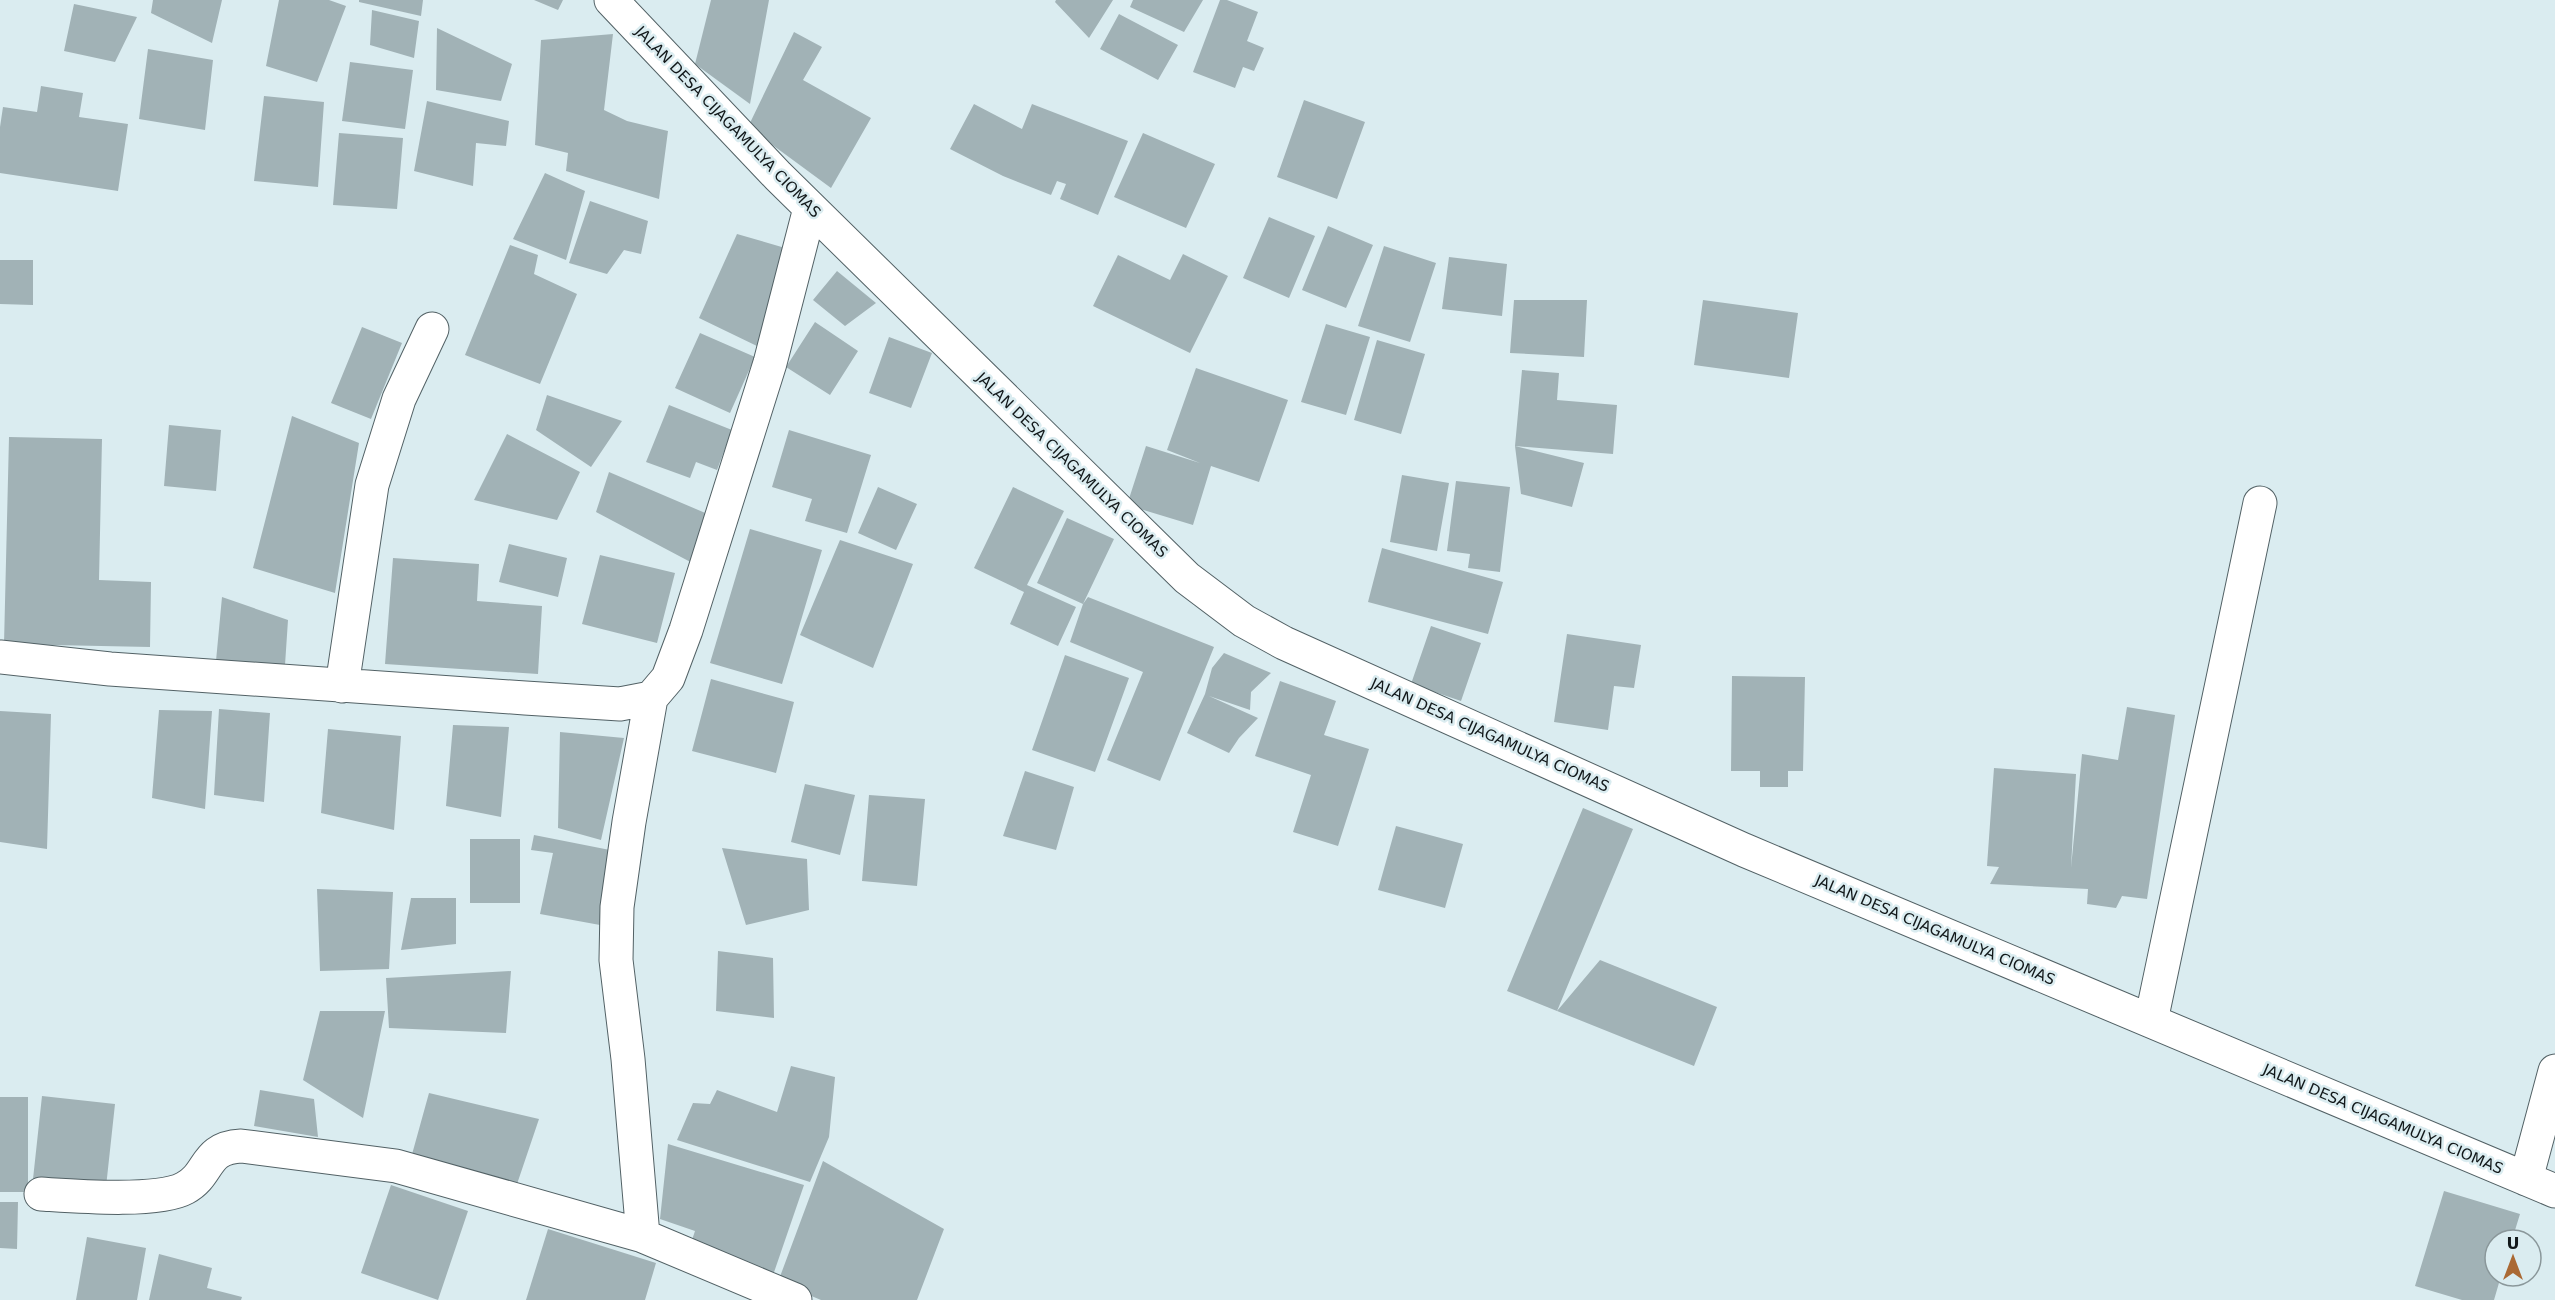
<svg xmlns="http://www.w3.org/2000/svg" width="2555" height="1300" font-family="'DejaVu Sans',sans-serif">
  <rect width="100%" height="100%" fill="#daecf0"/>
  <!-- building -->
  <path fill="#a1b2b6" d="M153,0H222L212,43L151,13Z
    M279,0H329L346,6L317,82L266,66Z
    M359,0H423L421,16L359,2Z
    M534,0H563L558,10Z
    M711,0H769L750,104L695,64Z
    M1056,0H1113L1089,38L1055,2Z
    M1133,0H1203L1184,32L1130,7Z
    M1220,0H1227L1258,12L1247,41L1264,48L1254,71L1243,67L1235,88L1193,72Z
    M74,4L137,17L115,62L64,51Z
    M372,10L419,21L414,58L370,45Z
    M1119,14L1178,45L1158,80L1100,49Z
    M437,28L512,64L501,101L436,90Z
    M794,32L822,47L803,80L871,118L831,188L748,127Z
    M613,34L604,110L627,121L668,131L659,199L566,171L568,153L535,145L541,40Z
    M148,49L213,60L205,130L139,119Z
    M350,62L413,70L405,129L342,121Z
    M41,86L83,93L79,117L128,124L118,191L0,173V127L3,107L37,112Z
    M264,96L324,102L318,187L254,181Z
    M1304,100L1365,122L1337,199L1277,177Z
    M427,101L509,121L506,146L476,143L473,186L414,171Z
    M974,104L1022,129L1032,104L1128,141L1098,215L1060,199L1066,184L1057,181L1051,195L1003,176L950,149Z
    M339,133L403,138L397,209L333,205Z
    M1143,133L1215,164L1186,228L1114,197Z
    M545,173L585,191L566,260L513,239Z
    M590,201L648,221L641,254L624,250L607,274L569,263Z
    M1269,217L1315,236L1289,298L1243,278Z
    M1328,226L1373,245L1346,308L1302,290Z
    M737,234L792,250L759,347L699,318Z
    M510,245L538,255L534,274L577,294L540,384L465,355Z
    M1384,246L1436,263L1410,342L1358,326Z
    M1183,254L1228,276L1190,353L1093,306L1118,255L1170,280Z
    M1449,257L1507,264L1502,316L1442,309Z
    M0,260H33V305L0,304Z
    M837,271L876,303L845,326L813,300Z
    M1514,300H1587L1584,357L1510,353Z
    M1703,300L1798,313L1789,378L1694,365Z
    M815,322L858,351L830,395L786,367Z
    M1326,324L1370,337L1346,415L1301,402Z
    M362,327L402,343L371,419L331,403Z
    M700,333L755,357L730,413L675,388Z
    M889,337L932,353L911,408L869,393Z
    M1377,340L1425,354L1401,434L1354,420Z
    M1196,368L1288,400L1259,482L1211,466L1193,525L1127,505L1146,446L1200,463L1167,450Z
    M1522,370L1559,373L1557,400L1617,405L1613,454L1515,446L1584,463L1572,507L1521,494L1515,446Z
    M547,395L622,421L591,467L536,430Z
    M669,405L732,430L717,470L696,462L690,478L646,462Z
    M292,416L359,443L335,593L253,568Z
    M169,425L221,430L216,491L164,486Z
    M789,430L871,455L847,533L805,521L812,499L772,487Z
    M507,434L580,472L557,520L474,500Z
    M9,437L102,439L99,580L151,582L150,647L4,644Z
    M609,472L710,515L698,566L596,512Z
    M1402,475L1449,483L1437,551L1390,542Z
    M1456,481L1510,487L1500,572L1468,568L1470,554L1447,551Z
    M878,487L917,504L896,550L858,533Z
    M1013,487L1064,511L1027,585L1076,607L1058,646L1010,624L1024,592L974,568Z
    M1067,518L1114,539L1083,604L1037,583Z
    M750,529L822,550L782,684L710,663Z
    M840,540L913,564L873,668L800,635Z
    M509,544L567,558L558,597L499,582Z
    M1382,548L1503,582L1488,634L1368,602Z
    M600,555L675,573L657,643L582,624Z
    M393,558L479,564L477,601L542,606L538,674L385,664Z
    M222,597L288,620L285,665L216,661Z
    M1088,597L1214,647L1160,781L1107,760L1143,672L1070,642L1083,604Z
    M1431,626L1481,643L1461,701L1411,684Z
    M1567,634L1641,645L1634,688L1614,686L1608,730L1554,722Z
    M1224,653L1271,673L1251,692L1250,710L1209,696L1258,718L1239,738L1229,753L1187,733L1205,694L1212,668Z
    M1065,655L1129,678L1095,772L1032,750Z
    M1732,676L1805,677L1803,771H1788V787H1760V771H1731Z
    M711,679L794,702L776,773L692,751Z
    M1280,681L1336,701L1324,735L1369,749L1338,846L1293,832L1311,775L1255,756Z
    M2127,707L2175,715L2147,899L2122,896L2116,908L2087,904L2088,889L1990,884L1999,867L1987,866L1994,768L2076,774L2071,868L2082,754L2118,760Z
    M219,709L270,713L264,802L214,795Z
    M159,710L212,711L205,809L152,798Z
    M0,711L51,714L47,849L0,842Z
    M453,725L509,727L501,817L446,806Z
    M328,729L401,736L394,830L321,813Z
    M560,732L624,738L601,840L558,828Z
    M1025,771L1074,787L1056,850L1003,836Z
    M805,784L855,795L840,855L791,842Z
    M869,795L925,799L917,886L862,881Z
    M1583,808L1633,829L1557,1011L1600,960L1717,1007L1694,1066L1557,1011L1507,991Z
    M1396,826L1463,844L1445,908L1378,890Z
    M534,835L615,851L600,925L540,914L553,853L531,850Z
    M470,839H520V903H470Z
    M722,848L807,859L809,910L746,925Z
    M317,889L393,892L389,969L320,971Z
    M411,898H456V944L401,950Z
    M718,951L773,958L774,1018L716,1011Z
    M511,971L506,1033L389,1028L386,978Z
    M320,1011H385L363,1118L303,1080Z
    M791,1066L835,1077L829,1137L810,1182L677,1140L693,1103L710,1104L717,1090L777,1112Z
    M260,1090L314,1099L318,1137L254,1126Z
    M429,1093L539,1119L516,1187L411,1158Z
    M42,1096L115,1104L106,1187L33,1179Z
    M0,1097H28V1192H0Z
    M668,1144L804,1185L771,1281L689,1249L695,1231L660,1219Z
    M823,1161L944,1229L917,1300H821L778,1282Z
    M391,1185L468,1211L438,1300L361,1273Z
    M2444,1191L2520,1214L2512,1240H2495V1276H2501L2494,1300H2462L2415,1286Z
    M0,1202H18L17,1249L0,1248Z
    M548,1229L656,1263L645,1300H526Z
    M87,1237L146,1248L137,1300H76Z
    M159,1254L212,1268L207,1288L242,1297L241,1300H149Z"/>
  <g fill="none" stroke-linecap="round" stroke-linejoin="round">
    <!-- street casing -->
    <g stroke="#526165" stroke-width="35">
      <path id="street" d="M611,0L778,176L1187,578L1244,621L1284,643L1744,850L2555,1191
        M0,657L110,669L525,698L620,704L651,698L668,678L686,630L770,363L810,208
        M342,686L372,485L399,399L432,329
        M651,698L629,822L617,907L616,960L628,1059L643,1236L795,1300
        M2151,1021L2260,503
        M2526,1179L2555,1071
        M41,1194C74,1196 158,1203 185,1188C211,1174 203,1148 241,1146L396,1166L643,1236"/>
    </g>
    <!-- street -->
    <use href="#street" stroke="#fff" stroke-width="33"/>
  </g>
  <g text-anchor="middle" stroke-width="5" stroke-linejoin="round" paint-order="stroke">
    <!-- street labels -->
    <g font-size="15" fill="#12181a" stroke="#daecf0">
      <text transform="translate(728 122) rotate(46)" y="5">JALAN DESA CIJAGAMULYA CIOMAS</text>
      <text transform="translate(1072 465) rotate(44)" y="5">JALAN DESA CIJAGAMULYA CIOMAS</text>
      <text transform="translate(1490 735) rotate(24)" y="5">JALAN DESA CIJAGAMULYA CIOMAS</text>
      <text transform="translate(1935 930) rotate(23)" y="5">JALAN DESA CIJAGAMULYA CIOMAS</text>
      <text transform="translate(2383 1119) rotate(23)" y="5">JALAN DESA CIJAGAMULYA CIOMAS</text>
    </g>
  </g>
  <!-- north arrow -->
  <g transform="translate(2513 1258)"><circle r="28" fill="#daecf0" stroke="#8a979a" stroke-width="1.5"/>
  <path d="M0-4.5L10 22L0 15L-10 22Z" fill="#aa6934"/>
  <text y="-9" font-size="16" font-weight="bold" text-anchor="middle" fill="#12181a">U</text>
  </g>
</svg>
